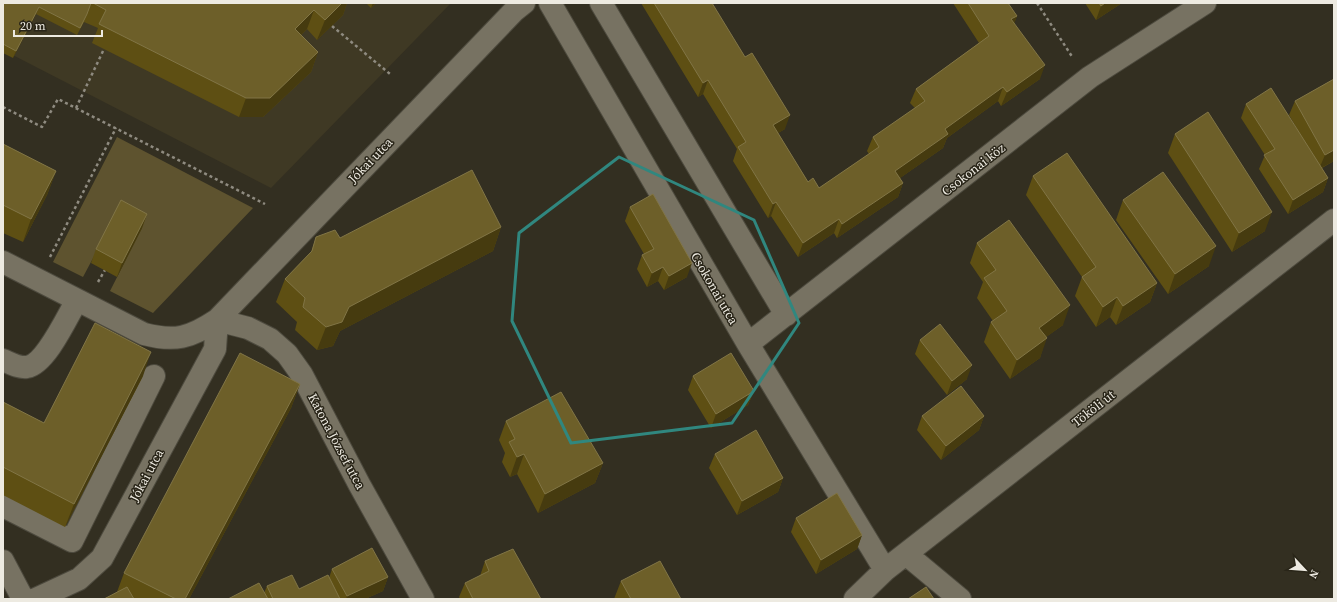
<svg xmlns="http://www.w3.org/2000/svg" width="1337" height="602" font-family="'Source Serif 4',serif">
  <rect width="100%" height="100%" fill="#332f21"/>
  <!-- built -->
  <path fill="#3f3924" d="M3,3H451L271,188L3,50Z"/>
  <!-- green -->
  <path fill="#5e532f" d="M117,137L253,208L153,313L110,291L142,228L116,215L83,277L53,262Z"/>
  <g fill="none" stroke-linecap="round" stroke-linejoin="round">
    <!-- minor casing -->
    <g stroke="#4d4a3e" stroke-width="24">
      <path id="minor" d="M550,3L748,344L885,570
        M601,3L786,315
        M3,262L144,334C175,342 190,338 217,320L514,11L524,3
        M748,344L1090,77L1205,3
        M3,360C10,363 18,368 27,367C46,364 68,315 77,300
        M3,506L72,541L154,376
        M906,554L960,599
        M3,561L23,599
        M36,599L79,579L102,558L215,349L217,320L248,328L270,339L287,354L302,375L359,484L423,599
        M855,599L885,570L1334,220"/>
    </g>
    <!-- path -->
    <path stroke="#8f8b80" stroke-width="2.5" stroke-dasharray="3 3" stroke-linecap="butt" d="M1037,3L1073,58
      M332,26L390,74
      M3,107L42,127L58,99L265,204
      M76,108L104,49
      M50,257L116,128
      M98,282L105,270"/>
    <!-- minor -->
    <use href="#minor" stroke="#777262" stroke-width="22"/>
  </g>
  <!-- wall -->
  <path fill="#5e4f13" d="M3,3H347L343,15L317,40L307,29L301,35L318,52L311,72L263,117H239L92,43L98,28L84,22L77,35L36,14L13,58L3,53Z
    M366,3H376L371,8Z
    M641,3H712L785,129L778,133L808,182L819,188L869,154L867,151L873,137L915,108L910,103L916,89L979,43L953,3H1008L1017,16L1014,23L1040,79L1001,106L998,101L947,138L943,148L900,178L903,183L898,197L837,238L834,233L798,257L771,216L768,218L733,161L737,149L703,94L698,97Z
    M1085,3H1122L1096,20Z
    M1334,79V161L1322,168L1328,178L1323,192L1288,214L1259,169L1265,155L1241,118L1246,104L1297,129L1289,115L1295,101Z
    M1175,134L1265,231L1232,252L1168,153Z
    M3,144L56,171L47,195L23,242L3,233Z
    M1033,176L1157,283L1150,302L1116,325L1110,317L1096,327L1075,296L1082,277L1026,195Z
    M1123,200L1209,266L1168,294L1116,220Z
    M630,207L687,277L664,290L658,281L647,287L637,269L642,255L644,254L625,221Z
    M147,214L142,228L117,277L91,263L96,249Z
    M501,227L493,251L340,331L333,346L317,350L295,330L297,322L276,302L285,279L311,252L316,237L340,238Z
    M977,243L1063,325L1046,337L1040,358L1010,379L984,342L991,322L993,321L977,298L983,282L970,263Z
    M920,340L967,379L947,395L915,354Z
    M143,376L65,527L3,495V402L44,423Z
    M693,376L754,391L748,405L711,428L688,390Z
    M300,384L291,408L189,599H104L117,592L124,573Z
    M922,416H984L979,430L941,460L917,430Z
    M506,421L603,463L595,483L538,513L517,474L510,477L502,462L505,453L499,440Z
    M715,454L783,478L778,492L737,515L709,468Z
    M796,518L862,535L857,549L816,574L791,532Z
    M485,561L541,599H460L459,597L465,583L480,576Z
    M332,569L388,577L383,591L365,599H228L264,593L267,586L299,589L329,578Z
    M621,581L681,599H614Z"/>
  <!-- shaded-wall -->
  <path fill="#463b0f" d="M342,3H347L343,15L317,40L325,20Z
    M373,3H376L371,8Z
    M1105,3H1122L1096,20L1101,6Z
    M39,7L36,14L13,58L16,51Z
    M314,10L307,29L288,48L295,29Z
    M1017,16L1012,30L1011,19Z
    M318,52L311,72L263,117H239L246,98Z
    M1045,65L1040,79L1001,106L1007,92Z
    M708,80L703,94L698,97L703,83Z
    M1003,87L998,101L947,138L943,148L890,185L895,171L945,129Z
    M790,115L785,129L768,139L773,125Z
    M1334,150V161L1319,169L1325,155Z
    M56,171L47,195L23,242L31,219Z
    M1328,178L1323,192L1288,214L1293,200Z
    M903,183L898,197L837,238L842,224Z
    M776,202L771,216L768,218L773,204Z
    M1272,212L1265,231L1232,252L1239,233Z
    M147,214L142,228L117,277L122,263Z
    M839,219L834,233L798,257L803,243Z
    M501,227L493,251L340,331L333,346L317,350L326,327L349,307Z
    M1216,246L1209,266L1168,294L1175,274Z
    M692,263L687,277L664,290L669,276Z
    M663,267L658,281L647,287L652,273Z
    M1157,283L1150,302L1116,325L1123,306Z
    M1117,297L1110,317L1096,327L1103,307Z
    M1070,305L1063,325L1032,347L1039,328Z
    M1047,338L1040,358L1010,379L1017,360Z
    M151,352L143,376L65,527L74,504Z
    M972,365L967,379L947,395L952,381Z
    M300,384L291,408L189,599H185Z
    M754,391L748,405L711,428L716,414Z
    M984,416L979,430L941,460L946,446Z
    M524,454L517,474L510,477L517,457Z
    M603,463L595,483L538,513L545,494Z
    M783,478L778,492L737,515L742,501Z
    M862,535L857,549L816,574L821,560Z
    M388,577L383,591L365,599H346L347,596Z"/>
  <!-- building -->
  <path fill="#6d5f29" stroke="#817546" d="M3,3H91L87,14L80,28L39,7L16,51L3,44Z
    M93,3H342L325,20L314,10L295,29L318,52L270,98H246L99,24L106,10Z
    M654,3H712L745,57L752,53L790,115L773,125L808,182L813,178L819,188L879,147L873,137L925,101L916,89L989,36L968,3H1008L1017,16L1011,19L1045,65L1007,92L1003,87L945,129L948,134L895,171L903,183L842,224L839,219L803,243L776,202L773,204L738,147L746,142L708,80L703,83Z
    M1099,3H1105L1101,6Z
    M1334,79V150L1325,155L1295,101Z
    M1271,88L1328,178L1293,200L1264,155L1275,149L1246,104Z
    M1208,112L1272,212L1239,233L1175,134Z
    M3,144L56,171L31,219L3,205Z
    M1067,153L1157,283L1123,306L1117,297L1103,307L1082,277L1096,267L1033,176Z
    M472,170L501,227L349,307L342,322L326,327L303,307L305,298L285,279L312,251L316,237L335,230L340,238Z
    M1163,172L1216,246L1175,274L1123,200Z
    M653,194L692,263L669,276L663,267L652,273L642,255L654,249L630,207Z
    M121,200L147,214L122,263L96,249Z
    M1009,220L1070,305L1039,328L1047,338L1017,360L991,322L1007,311L984,278L996,270L977,243Z
    M95,323L151,352L74,504L3,467V402L44,423Z
    M940,324L972,365L952,381L920,340Z
    M240,353L300,384L185,599H176L124,573Z
    M731,353L754,391L716,414L693,376Z
    M961,386L984,416L946,446L922,416Z
    M561,392L603,463L545,494L524,454L517,457L509,442L515,439L506,421Z
    M756,430L783,478L742,501L715,454Z
    M837,493L862,535L821,560L796,518Z
    M372,548L388,577L347,596L332,569Z
    M513,549L541,599H473L465,583L489,571L485,561Z
    M660,561L681,599H631L621,581Z
    M292,575L299,589L328,575L340,599H273L267,586Z
    M259,583L268,599H228Z
    M127,587L134,599H104Z
    M926,587L934,599H908Z"/>
  <!-- marked area -->
  <path fill="none" stroke="#30877f" stroke-width="3" stroke-linejoin="round" d="M619,157L754,220L799,323L732,423L571,443L512,321L519,233Z"/>
  <g text-anchor="middle" stroke-width="3" stroke-linejoin="round" paint-order="stroke">
    <!-- street labels -->
    <g font-size="13" fill="#edeae1" stroke="#292518">
      <text transform="translate(370 160) rotate(-46)" y="5">Jókai utca</text>
      <text transform="translate(973 169) rotate(-38)" y="5">Csokonai köz</text>
      <text transform="translate(715 288) rotate(60)" y="5">Csokonai utca</text>
      <text transform="translate(1093 408) rotate(-38)" y="5">Tököli út</text>
      <text transform="translate(337 441) rotate(62)" y="5">Katona József utca</text>
      <text transform="translate(146 475) rotate(-62)" y="5">Jókai utca</text>
    </g>
  </g>
  <!-- border -->
  <rect width="1337" height="602" fill="none" stroke="#edeae1" stroke-width="8"/>
  <!-- north arrow -->
  <g transform="translate(1305 570) rotate(116)" stroke="#292518" stroke-width="3" paint-order="stroke">
  <path d="M0-3L7 15L0 10L-7 15Z" fill="#edeae1"/>
  <text y="-6" font-size="11" font-weight="bold" text-anchor="middle" fill="#edeae1">N</text>
  </g>
  <!-- scale -->
  <path d="M14 30v6h88v-6" fill="none" stroke="#edeae1" stroke-width="2"/>
  <text x="20" y="30" font-size="12" fill="#edeae1" stroke="#292518" stroke-width="3" paint-order="stroke">20 m</text>
</svg>
